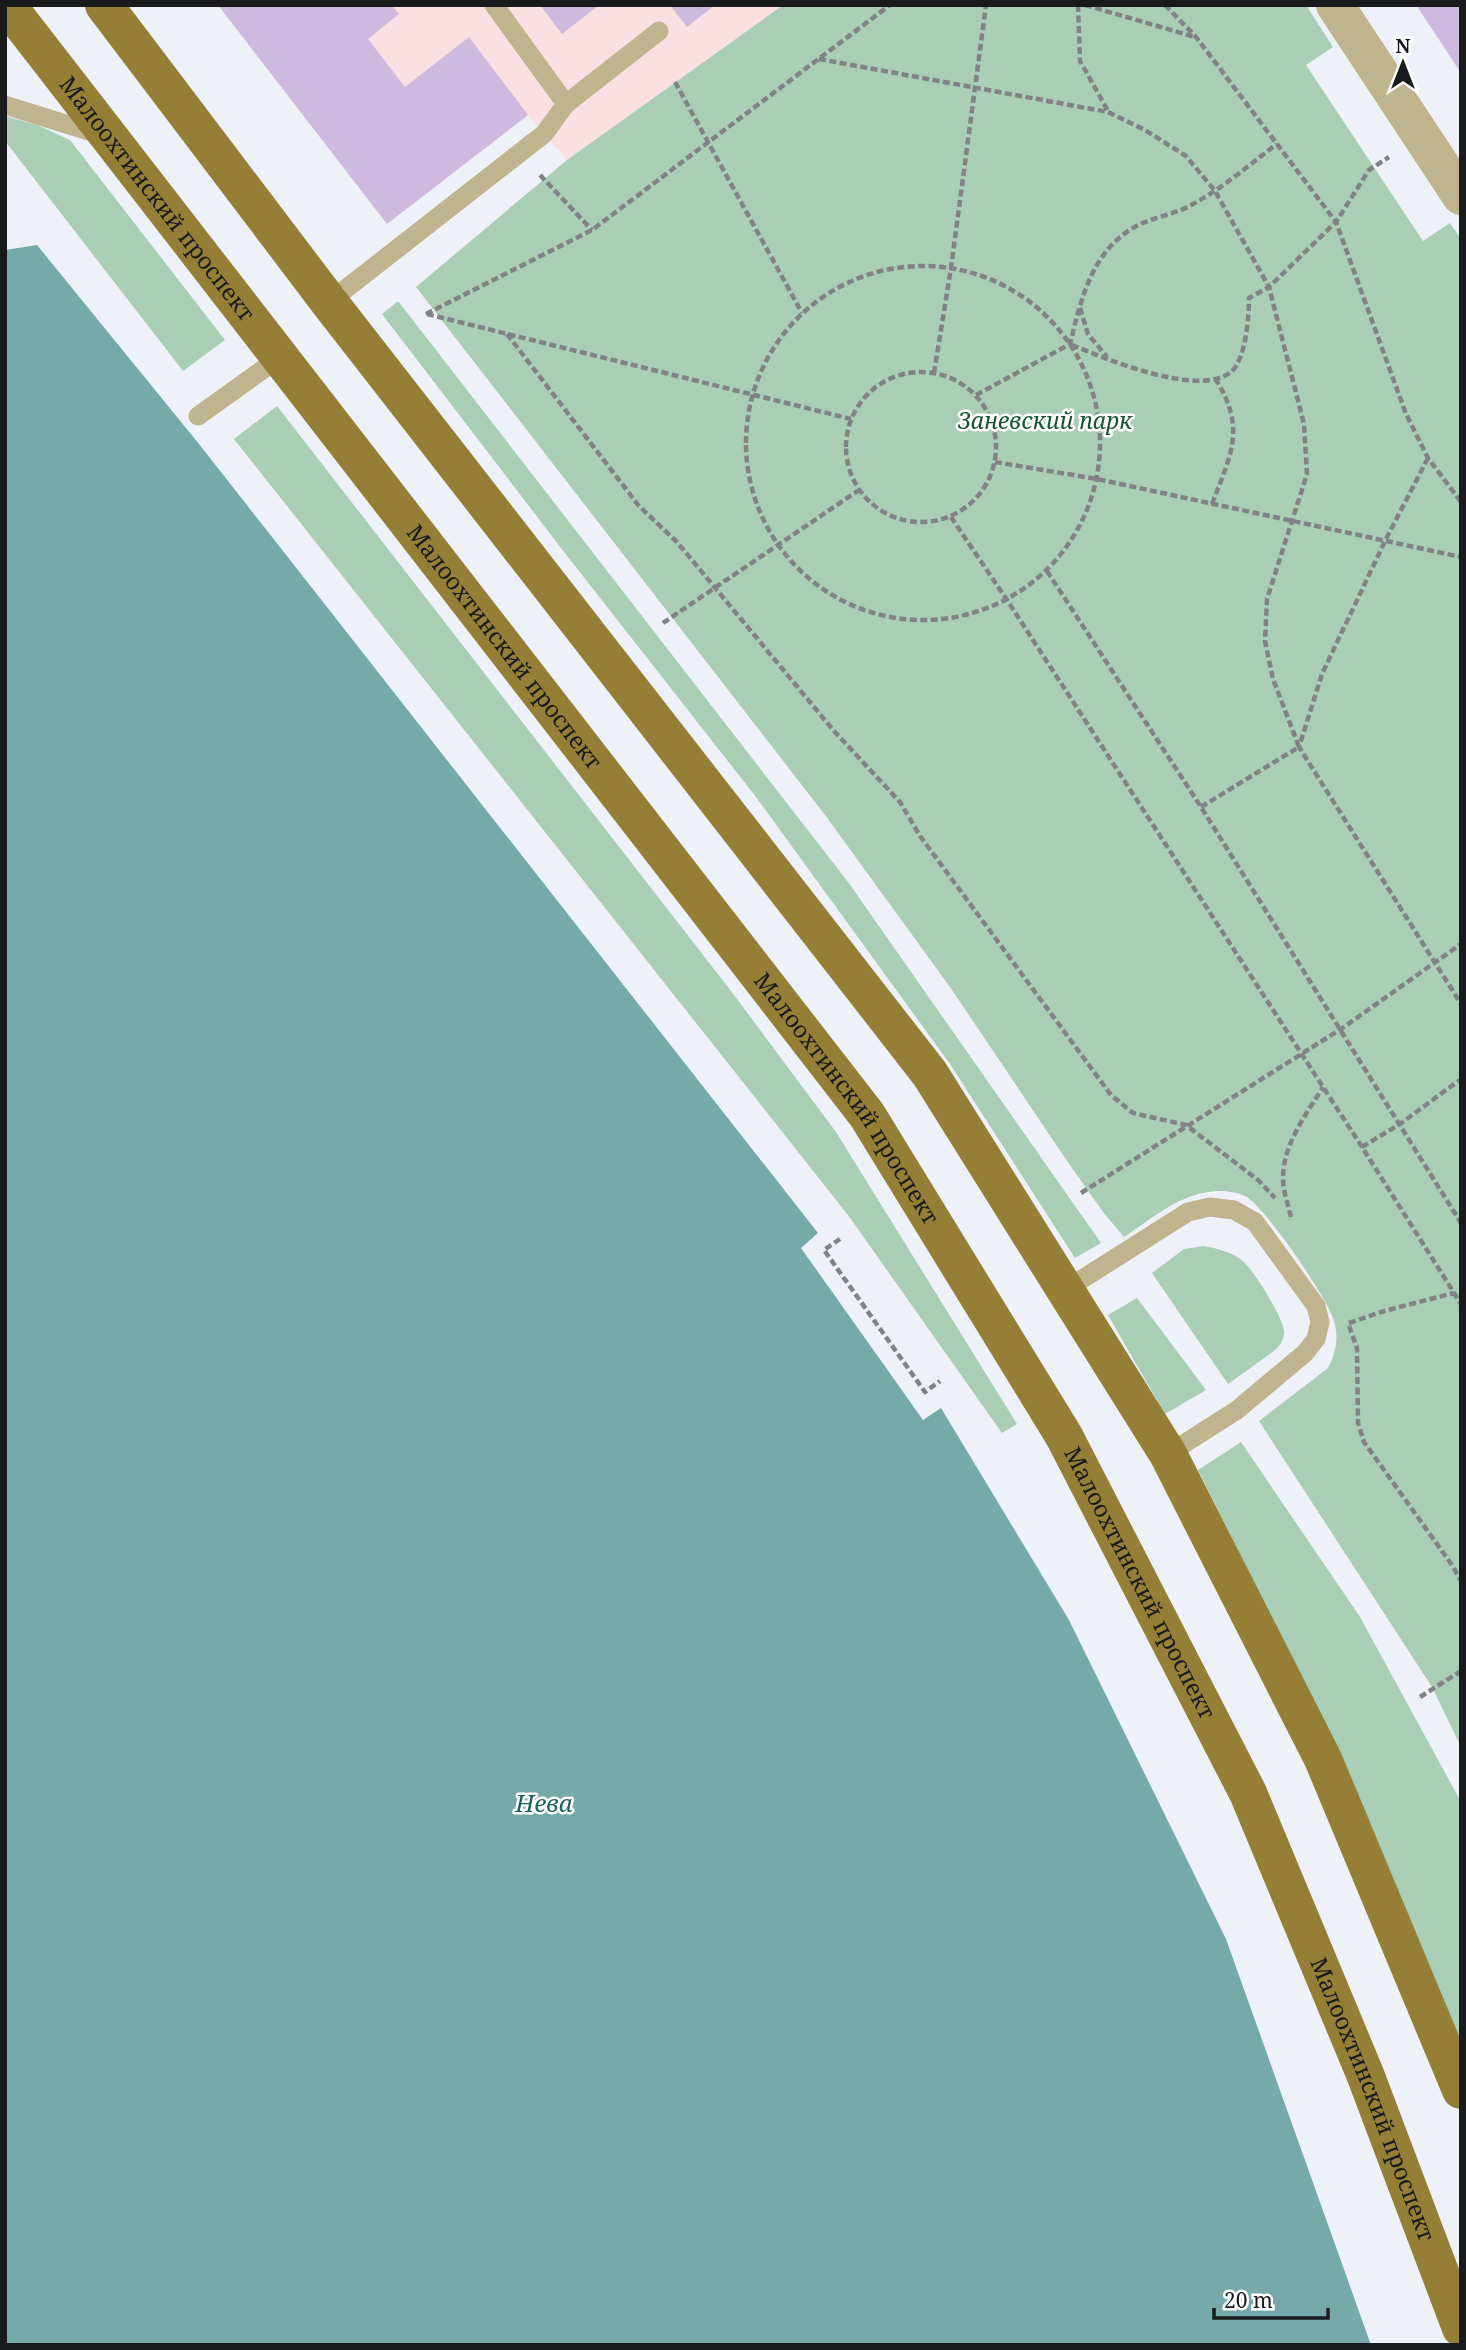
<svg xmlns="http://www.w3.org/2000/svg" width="1466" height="2350" font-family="'Noto Serif',serif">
  <rect width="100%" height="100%" fill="#eef2f8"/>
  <!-- education -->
  <path fill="#fbe0e3" d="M218,5H783L567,160L528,115L387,224Z"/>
  <!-- green -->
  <path fill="#a9cdb5" d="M783,5H1306L1333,47L1306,65L1423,241L1450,223L1461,239V1747L1432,1687L1259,1421L1328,1368C1336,1353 1339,1337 1334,1321C1329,1300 1263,1204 1245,1196C1239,1193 1230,1192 1224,1191C1185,1189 1154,1217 1124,1237L1103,1212L1065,1158L950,987L825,815L416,287L567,160Z
    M5,116L37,125L70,140L225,340L183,371L5,141Z
    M398,301L848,882L1101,1243L1075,1258L950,1064L756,797L561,548L382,314Z
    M277,406L731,991L836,1132L1017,1424L1002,1433L848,1215L234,439Z
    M1204,1246C1218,1249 1233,1252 1244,1262C1254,1272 1285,1319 1284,1333C1284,1340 1279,1347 1274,1351L1228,1384L1152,1273L1184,1249Z
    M1137,1298L1206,1390L1165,1414L1108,1315Z
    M1241,1442L1360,1617L1461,1802V2041L1324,1722L1198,1470Z"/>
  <!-- water -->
  <path fill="#76a9a9" d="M37,245L199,444L818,1233L801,1248L923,1420L941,1408L1069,1620L1226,1939L1371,2345H5V250Z"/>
  <!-- building -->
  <path fill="#cdbade" d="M218,5H392L399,14L368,39L405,87L469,37L528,115L387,224Z
    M540,5H599L562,34Z
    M670,5H715L687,27Z
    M1416,5H1461V73L1455,64Z"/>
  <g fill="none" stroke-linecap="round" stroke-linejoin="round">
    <!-- path -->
    <path stroke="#808286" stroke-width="4.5" stroke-dasharray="7 3.5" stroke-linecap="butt" d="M1078,5L1080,61L1108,111
      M1085,5L1195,37
      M1165,5L1196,37L1336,222L1406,414L1428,458L1461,502
      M819,59L1108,112L1145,130L1186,156L1215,191L1269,287L1304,424L1307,474L1267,599L1265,641L1273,679L1299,747L1201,807
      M675,82L802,313
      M540,175L592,230
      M746 443a177 177 0 1 1 354 0a177 177 0 1 1-354 0Z
      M1080,308L1088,334L1107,357
      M426,314L592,230L890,5
      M427,314L851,419
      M507,334L639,506L677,542L834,731L900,802L920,836L1111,1095L1133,1113L1186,1125L1258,1180L1275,1198
      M1072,345C1106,359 1201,399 1232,371C1246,358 1249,316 1249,298L1269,287L1336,222L1369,170L1389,157
      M846 447a75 75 0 1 1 150 0a75 75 0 1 1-150 0Z
      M934,373L951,268L986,5
      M976,395L1070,344C1081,300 1091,253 1133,228C1151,217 1175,215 1193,204C1223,188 1250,164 1277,144
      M1428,458L1385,541L1322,674L1299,747L1461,1004
      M995,462L1097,479L1461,557
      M1212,504C1230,456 1247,429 1216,380
      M951,517L1007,600L1362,1147L1461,1304
      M1047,571L1201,807L1461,1223
      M663,623L859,490
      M1362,1147L1400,1124L1461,1079
      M1081,1193L1341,1029L1461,944
      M1291,1217C1288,1204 1283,1191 1283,1178C1283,1144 1306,1115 1323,1087
      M840,1239L824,1250L925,1392L940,1381
      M1349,1323L1384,1311L1454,1293
      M1349,1326L1357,1348L1358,1423L1364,1442L1452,1565L1461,1581
      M1420,1697L1461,1671"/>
    <!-- lane -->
    <path stroke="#c0b48f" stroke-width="19" d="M566,104L659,31
      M5,105L101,135
      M329,302L544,134L566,104L494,5
      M198,416L279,358
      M1065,1290L1188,1212L1210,1207L1234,1210L1255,1222L1316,1306L1320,1322L1316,1339L1305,1353L1237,1410L1168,1454"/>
    <!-- street -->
    <path stroke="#c0b48f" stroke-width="38" d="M1335,5L1461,196"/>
    <!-- primary -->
    <g stroke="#957e35" stroke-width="38">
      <path id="s1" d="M7,5L867,1115L1064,1436L1248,1793L1365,2074L1461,2328"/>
      <path d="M104,5L329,302L930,1074L1168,1454L1323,1759L1461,2090"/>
    </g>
  </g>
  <g text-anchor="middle" stroke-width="5" stroke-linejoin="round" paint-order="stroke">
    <!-- street labels -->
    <g font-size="23" fill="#191a1c" stroke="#fff">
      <text dy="8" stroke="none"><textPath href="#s1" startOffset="245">Малоохтинский проспект</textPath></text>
      <text dy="8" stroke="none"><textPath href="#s1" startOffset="812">Малоохтинский проспект</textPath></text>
      <text dy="8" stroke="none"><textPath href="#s1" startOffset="1379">Малоохтинский проспект</textPath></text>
      <text dy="8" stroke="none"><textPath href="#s1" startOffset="1946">Малоохтинский проспект</textPath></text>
      <text dy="8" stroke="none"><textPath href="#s1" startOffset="2513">Малоохтинский проспект</textPath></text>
    </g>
    <!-- park labels -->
    <g font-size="23" font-style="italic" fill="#165433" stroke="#fff">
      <text x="1045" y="429">Заневский парк</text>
    </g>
    <!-- water labels -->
    <g font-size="24" font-style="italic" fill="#1b6162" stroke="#fff">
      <text x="544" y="1812">Нева</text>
    </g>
  </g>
  <!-- border -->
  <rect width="1466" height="2350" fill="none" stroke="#191a1c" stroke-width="14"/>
  <!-- north arrow -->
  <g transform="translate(1403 63)" stroke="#ffffff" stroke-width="5" paint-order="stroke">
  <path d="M0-5L12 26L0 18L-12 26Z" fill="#191a1c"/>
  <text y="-10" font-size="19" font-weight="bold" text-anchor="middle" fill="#191a1c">N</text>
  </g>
  <!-- scale -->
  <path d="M1214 2308v10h114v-10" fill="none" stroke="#191a1c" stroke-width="3.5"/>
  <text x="1224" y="2308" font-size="21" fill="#191a1c" stroke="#ffffff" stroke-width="5" paint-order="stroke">20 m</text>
</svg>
